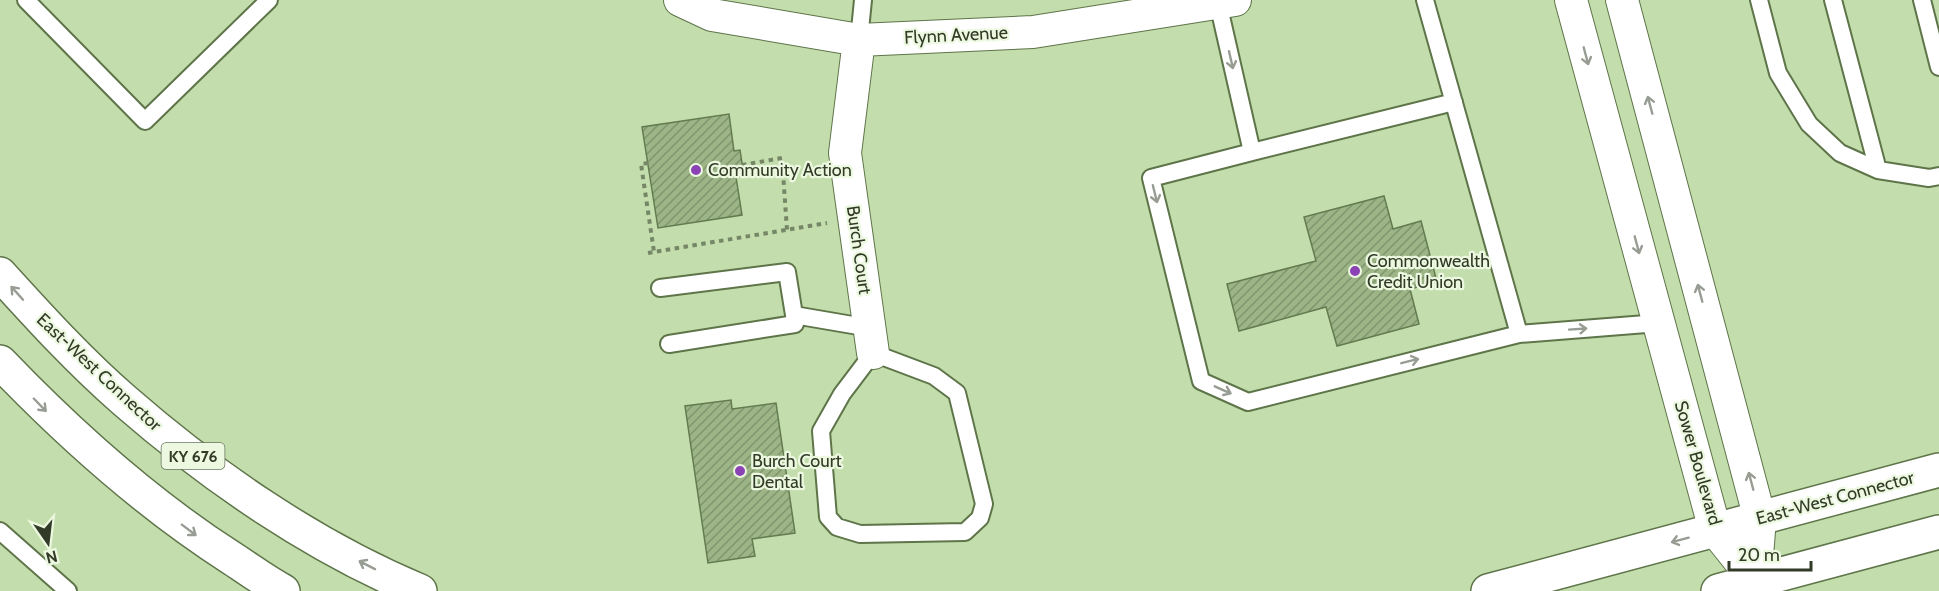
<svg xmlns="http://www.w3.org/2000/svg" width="1939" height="591" font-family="Cabin,sans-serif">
  <defs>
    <pattern id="building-hatch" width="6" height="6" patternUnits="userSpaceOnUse" patternTransform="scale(1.5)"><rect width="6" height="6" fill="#9cb486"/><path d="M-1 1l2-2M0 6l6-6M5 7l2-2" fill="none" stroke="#80946e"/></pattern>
  </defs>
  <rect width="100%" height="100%" fill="#c3ddad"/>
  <!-- building -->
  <path fill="url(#building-hatch)" stroke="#647b4f" stroke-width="1.5" d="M729,114L734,151L740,150L744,176L736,177L742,215L658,228L642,127Z
    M1384,196L1393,229L1421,221L1437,282L1410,289L1419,324L1337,346L1326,307L1239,331L1227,284L1316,261L1304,217Z
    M731,400L732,409L776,403L795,533L752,539L755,556L708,563L685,406Z"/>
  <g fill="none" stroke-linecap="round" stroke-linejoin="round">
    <!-- lane casing -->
    <g stroke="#5e7449" stroke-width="20">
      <path id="lane" d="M26,0L145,121L269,0
        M1425,0L1519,334
        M1759,0L1778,73L1809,124L1840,153L1878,170L1929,178L1939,176
        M1833,0L1878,170
        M1922,0L1939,67
        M1218,3L1252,152L1151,178L1201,381L1248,402L1519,334L1659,323
        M859,40L863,0
        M1252,152L1454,102
        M660,288L787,272L794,315L870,328
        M669,344L795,324L794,315
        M873,353L934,376L957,393L984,504L980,518L965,532L860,534L837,527L828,517L821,431L842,394Z
        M0,531L68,591"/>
    </g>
    <!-- street casing -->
    <g stroke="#5e7449" stroke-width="34">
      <path id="street" d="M680,0L712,15L859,40L1033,32L1235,0
        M1571,0L1715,530L1755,580
        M1622,0L1760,519L1755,580
        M859,40L845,153L873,353"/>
    </g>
    <!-- primary casing -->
    <g stroke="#5e7449" stroke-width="36">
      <path id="primary" d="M0,274C40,318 80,362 125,401C211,476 314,547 420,591
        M0,362C71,436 147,504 233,559C250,570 266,582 283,591
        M1488,591L1939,470
        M1718,591L1939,532"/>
    </g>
    <!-- path -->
    <path stroke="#768767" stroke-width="4" stroke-dasharray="4.5 4.5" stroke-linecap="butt" d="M648,163L641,164L654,252
      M742,165L782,158L787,230
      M648,253L827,223"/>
    <!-- lane -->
    <use href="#lane" stroke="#fff" stroke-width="16"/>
    <!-- street -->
    <use href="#street" stroke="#fff" stroke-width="32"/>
    <!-- primary -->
    <use href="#primary" stroke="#fff" stroke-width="33"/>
  </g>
  <!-- one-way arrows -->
  <defs><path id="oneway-shaft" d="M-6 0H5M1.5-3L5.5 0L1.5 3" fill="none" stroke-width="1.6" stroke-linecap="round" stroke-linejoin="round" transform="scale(1.5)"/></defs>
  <g stroke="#989d94">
    <use href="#oneway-shaft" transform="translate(1586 56) rotate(75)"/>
    <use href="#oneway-shaft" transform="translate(1231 60) rotate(77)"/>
    <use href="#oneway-shaft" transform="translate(1650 105) rotate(-105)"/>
    <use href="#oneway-shaft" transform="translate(1155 194) rotate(76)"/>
    <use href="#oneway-shaft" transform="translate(1637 245) rotate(75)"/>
    <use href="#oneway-shaft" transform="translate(17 293) rotate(-132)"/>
    <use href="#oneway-shaft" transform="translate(1700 293) rotate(-105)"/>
    <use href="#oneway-shaft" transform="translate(1578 329) rotate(-4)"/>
    <use href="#oneway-shaft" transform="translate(1410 361) rotate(-14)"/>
    <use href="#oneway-shaft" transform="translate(1223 390) rotate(24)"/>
    <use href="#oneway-shaft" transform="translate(40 405) rotate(46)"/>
    <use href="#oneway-shaft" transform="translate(1751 481) rotate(-105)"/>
    <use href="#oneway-shaft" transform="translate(189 530) rotate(37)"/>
    <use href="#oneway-shaft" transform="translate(1680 540) rotate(165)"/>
    <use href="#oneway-shaft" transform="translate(367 565) rotate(-153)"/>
  </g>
  <!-- markers -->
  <g fill="#8a42b5" stroke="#ecf9e0" stroke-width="2">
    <circle cx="696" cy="170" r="6"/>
    <circle cx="1355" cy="271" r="6"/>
    <circle cx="740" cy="471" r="6"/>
  </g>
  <g text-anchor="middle" stroke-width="4.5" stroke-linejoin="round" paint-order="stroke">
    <!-- shield labels -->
    <rect fill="#ecf9e0" stroke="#69745f" stroke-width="1.5" x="161.5" y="443" width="63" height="26" rx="4.5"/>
    <g font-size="16" font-weight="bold" fill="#313b28">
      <text x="193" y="462">KY 676</text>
    </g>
    <!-- street labels -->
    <g font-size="18" fill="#313b28" stroke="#ecf9e0">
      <text transform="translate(956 35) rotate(-3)" y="6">Flynn Avenue</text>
      <text transform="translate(859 250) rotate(82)" y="6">Burch Court</text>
      <text transform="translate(99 372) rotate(43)" y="6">East-West Connector</text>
      <text transform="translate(1698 463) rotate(74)" y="6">Sower Boulevard</text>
      <text transform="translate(1835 498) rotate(-15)" y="6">East-West Connector</text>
    </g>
    <!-- poi labels -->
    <g font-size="18" fill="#313b28" stroke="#ecf9e0" text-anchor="start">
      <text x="708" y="176">Community Action</text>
      <text x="1367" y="267">Commonwealth<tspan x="1367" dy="21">Credit Union</tspan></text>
      <text x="752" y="467">Burch Court<tspan x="752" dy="21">Dental</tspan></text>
    </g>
  </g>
  <!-- north arrow -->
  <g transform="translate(48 543) rotate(166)" stroke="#ecf9e0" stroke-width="4.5" paint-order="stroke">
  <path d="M0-4.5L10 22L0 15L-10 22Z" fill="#313b28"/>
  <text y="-9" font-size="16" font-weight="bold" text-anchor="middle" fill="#313b28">N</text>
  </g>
  <!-- scale -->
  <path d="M1729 561v9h82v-9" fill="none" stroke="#313b28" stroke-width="3"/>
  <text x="1738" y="561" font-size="18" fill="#313b28" stroke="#ecf9e0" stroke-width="4.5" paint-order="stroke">20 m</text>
</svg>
